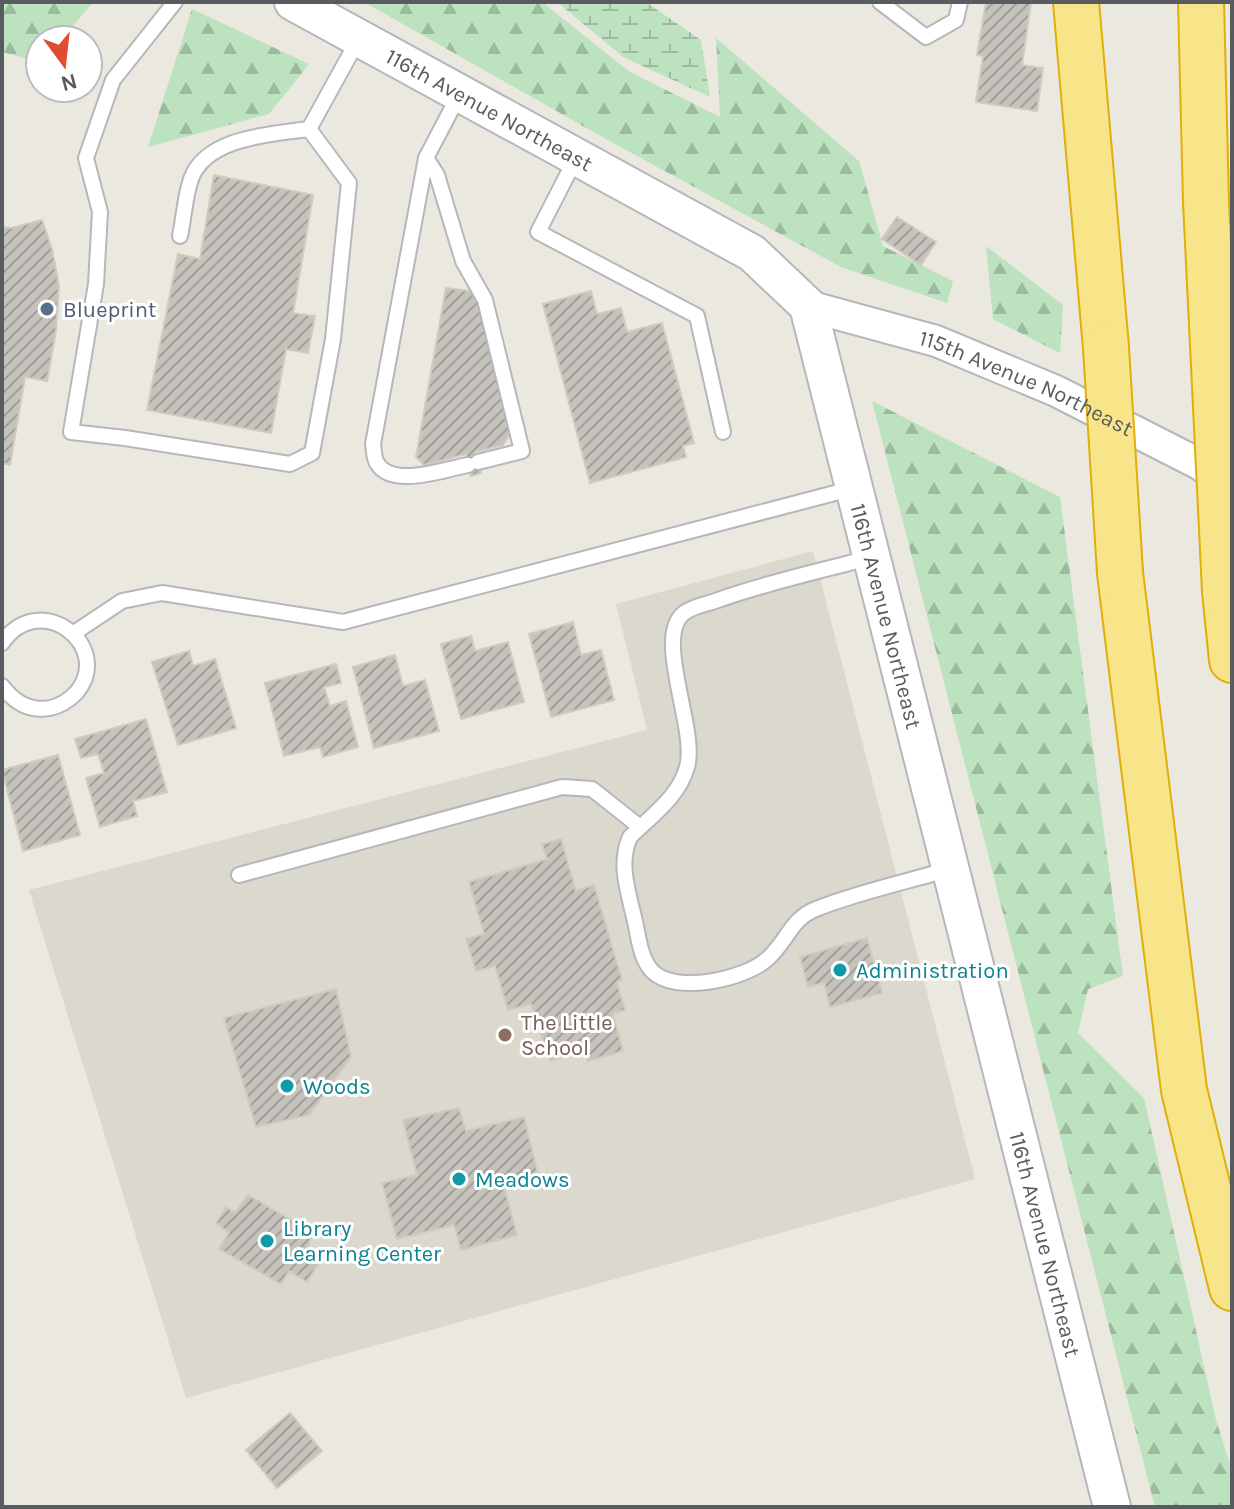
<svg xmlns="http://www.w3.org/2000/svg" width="1234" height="1509" font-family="Karla,sans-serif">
  <defs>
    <pattern id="forest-firs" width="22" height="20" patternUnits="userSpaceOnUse" patternTransform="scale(2)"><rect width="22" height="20" fill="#bce2bf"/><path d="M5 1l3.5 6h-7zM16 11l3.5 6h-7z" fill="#9cba9f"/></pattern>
    <pattern id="wetland-marsh" width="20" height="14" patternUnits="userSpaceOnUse" patternTransform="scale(2)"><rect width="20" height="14" fill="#bce2bf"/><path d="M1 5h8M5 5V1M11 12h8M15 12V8" fill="none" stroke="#9cba9f"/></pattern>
    <pattern id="building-hatch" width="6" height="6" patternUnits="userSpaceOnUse" patternTransform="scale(2)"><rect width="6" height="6" fill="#c6c3bd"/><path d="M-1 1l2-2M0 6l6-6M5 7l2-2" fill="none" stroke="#a4a19d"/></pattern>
  </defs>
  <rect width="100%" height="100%" fill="#ebe9df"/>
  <!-- education -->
  <path fill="#dbd8cd" d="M813,551L975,1179L186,1398L29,890L647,730L616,604Z"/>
  <!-- forest -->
  <path fill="url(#forest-firs)" d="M2,2H93L61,40H40V62L2,52Z
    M364,2H542L630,72L720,117L716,38L859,161L883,246L953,281L947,303L841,267L613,143Z
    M192,9L309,64L269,114L148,147Z
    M986,246L1063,305L1060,353L993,319Z
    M872,401L1060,497L1123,976L1088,989L1078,1033L1144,1098L1216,1420L1232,1470V1507H1155Z"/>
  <!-- wetland -->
  <path fill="url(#wetland-marsh)" d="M557,2H646L701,40L710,97L623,57Z"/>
  <!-- building -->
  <path fill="url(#building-hatch)" stroke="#cfcbbe" stroke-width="2" d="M986,2H1031L1022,65L1043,68L1037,111L976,102L983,56L977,55Z
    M214,175L313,195L293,313L315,316L308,353L286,349L271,433L147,410L178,254L200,259Z
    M897,217L936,242L921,265L882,239Z
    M42,220L52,249L59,286L56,331L47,381L25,377L10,465L2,463V227L11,228Z
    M446,288L478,292L513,429L503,445L475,452L481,473L471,476L466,454L424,465L416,457Z
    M591,291L597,314L621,308L627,332L662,323L694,443L683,446L686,457L590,483L543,304Z
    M573,622L581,655L601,650L614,700L551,717L529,634Z
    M471,636L475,651L508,642L524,702L461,719L441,644Z
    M189,651L193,666L215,659L236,728L178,745L152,662Z
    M395,655L403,686L425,680L439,731L374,748L353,667Z
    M336,664L341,683L324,687L330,706L346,701L358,747L323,757L320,747L284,756L265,683Z
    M146,719L167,792L133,801L137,816L100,827L86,778L104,773L98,754L81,758L75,739Z
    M58,755L80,835L23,851L2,770Z
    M561,839L576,891L594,885L622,980L617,982L625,1010L613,1014L623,1051L588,1061L584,1050L550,1061L531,1004L508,1010L495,966L476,971L466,939L484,934L469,882L547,859L542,844Z
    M867,938L882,993L830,1007L824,983L808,987L800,957Z
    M336,989L351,1057L309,1115L256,1127L224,1018Z
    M459,1108L466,1131L524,1117L538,1174L503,1183L517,1235L461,1250L454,1225L397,1239L382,1183L417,1175L403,1120Z
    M248,1195L312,1232L308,1249L320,1261L307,1282L289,1271L281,1284L219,1249L229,1233L216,1223L226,1207L235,1213Z
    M290,1413L322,1451L277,1488L246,1450Z"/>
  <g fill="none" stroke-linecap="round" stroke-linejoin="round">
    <!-- service casing -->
    <g stroke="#b5b7bc" stroke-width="18">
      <path id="service" d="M175,2L113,80L86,158L100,212L96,284L71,432L125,438L290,464L312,453L333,339L349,183L309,129L358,40
        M880,2L926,37L956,20L960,2
        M459,95L426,158L373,444C374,450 374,459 377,463C392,489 445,469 468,465
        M426,158L437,175L463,261L485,300L522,451L478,462
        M576,158L538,232L697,316L723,432
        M180,236C184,217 185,196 191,179C206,137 272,134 309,129
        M872,557C821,571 768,582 718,600C708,604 693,606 684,613C653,637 698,730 687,767C679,797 651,816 630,837C617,865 630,897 636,926C639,941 641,959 652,971C675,995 744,979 766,960C786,944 790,919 816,909C858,892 906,882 950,869
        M74,633L122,601L162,593L343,622L854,488
        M2,643C41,587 115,648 76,693C69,700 60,706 50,708C29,712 14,702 2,686
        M239,875L562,787L592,789L640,827"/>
    </g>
    <!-- minor casing -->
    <g stroke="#b5b7bc" stroke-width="34">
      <g id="minor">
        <path id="s1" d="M808,306L936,341L1056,391L1199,464L1231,486"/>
      </g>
    </g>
    <!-- tertiary casing -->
    <g stroke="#b5b7bc" stroke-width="40">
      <g id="tertiary">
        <path id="s2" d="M293,2L752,253L808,306L1112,1507"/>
      </g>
    </g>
    <!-- motorway casing -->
    <g stroke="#e1af09" stroke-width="48">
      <path id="motorway" d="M1076,2L1106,348
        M1201,2L1206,202
        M1120,573L1184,1090L1232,1288
        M1225,591L1232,660"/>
    </g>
    <!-- service -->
    <use href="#service" stroke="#fff" stroke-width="14"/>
    <!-- minor -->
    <use href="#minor" stroke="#fff" stroke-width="30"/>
    <!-- tertiary -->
    <use href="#tertiary" stroke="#fff" stroke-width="36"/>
    <!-- motorway -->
    <use href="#motorway" stroke="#f8e589" stroke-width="44"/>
    <!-- motorway-bridge casing -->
    <g stroke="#e1af09" stroke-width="48" stroke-linecap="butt">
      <path id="motorway-bridge" d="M1206,202L1225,591
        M1106,348L1120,573"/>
    </g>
    <!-- motorway-bridge -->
    <use href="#motorway-bridge" stroke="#f8e589" stroke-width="44"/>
  </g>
  <!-- markers -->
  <circle fill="#5c6f8a" stroke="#fff" stroke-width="3" cx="47" cy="309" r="8"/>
  <g fill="#0f9aa8" stroke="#fff" stroke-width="3">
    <circle cx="840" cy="970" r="8"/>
    <circle cx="287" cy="1086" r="8"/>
    <circle cx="459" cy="1179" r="8"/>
    <circle cx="267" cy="1241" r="8"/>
  </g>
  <circle fill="#8d6e63" stroke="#fff" stroke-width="3" cx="505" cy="1035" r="8"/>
  <g text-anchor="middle" stroke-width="6" stroke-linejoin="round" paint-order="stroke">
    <!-- street labels -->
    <g font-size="22" fill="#585b60" stroke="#fff">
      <text dy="8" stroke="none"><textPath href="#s2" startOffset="224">116th Avenue Northeast</textPath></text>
      <text dy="8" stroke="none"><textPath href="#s1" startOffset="232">115th Avenue Northeast</textPath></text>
      <text dy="8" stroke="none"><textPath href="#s2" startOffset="920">116th Avenue Northeast</textPath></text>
      <text dy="8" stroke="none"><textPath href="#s2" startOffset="1568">116th Avenue Northeast</textPath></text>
    </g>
    <!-- service labels -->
    <g font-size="22" fill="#4e5e75" stroke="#fff" text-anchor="start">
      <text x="63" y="317">Blueprint</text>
    </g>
    <!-- culture labels -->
    <g font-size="22" fill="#0d838f" stroke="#fff" text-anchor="start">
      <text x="856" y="978">Administration</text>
      <text x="303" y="1094">Woods</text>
      <text x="475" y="1187">Meadows</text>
      <text x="283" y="1236">Library<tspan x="283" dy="25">Learning Center</tspan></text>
    </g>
    <!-- education labels -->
    <g font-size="22" fill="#785e54" stroke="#fff" text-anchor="start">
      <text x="521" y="1030">The Little<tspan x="521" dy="25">School</tspan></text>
    </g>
  </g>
  <!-- border -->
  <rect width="1234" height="1509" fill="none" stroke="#585b60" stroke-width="8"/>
  <!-- north arrow -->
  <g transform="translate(64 64) rotate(165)"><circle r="38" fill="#ffffff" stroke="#bcbdbf" stroke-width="2"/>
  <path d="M0-6L14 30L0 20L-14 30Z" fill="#e14b2f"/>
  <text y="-12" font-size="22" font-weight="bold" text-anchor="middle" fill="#585b60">N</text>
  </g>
</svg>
